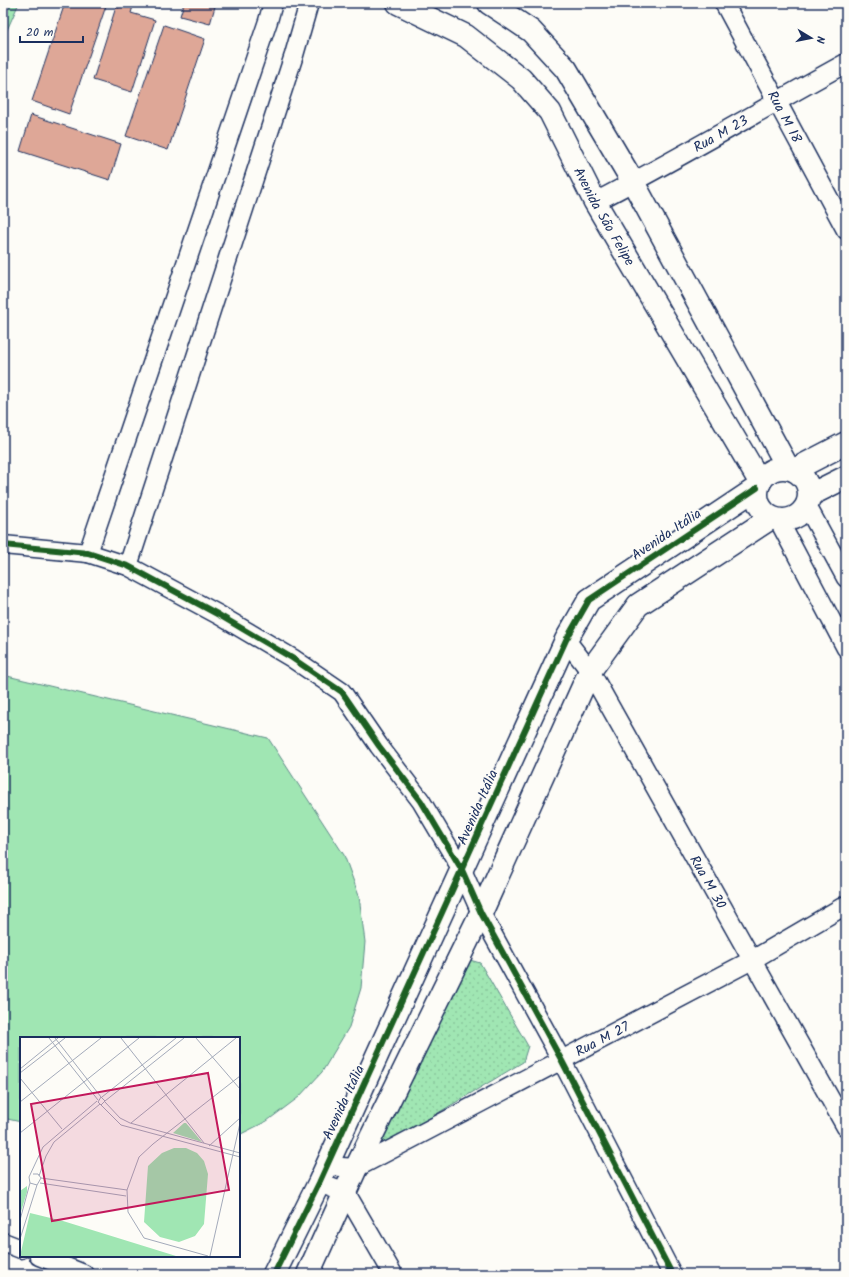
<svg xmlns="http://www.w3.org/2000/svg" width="849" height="1277" font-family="Kalam,sans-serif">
  <defs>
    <pattern id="park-dots" width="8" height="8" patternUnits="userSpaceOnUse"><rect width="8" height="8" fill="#a0e6b3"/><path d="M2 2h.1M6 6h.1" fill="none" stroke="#89c69c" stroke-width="1.8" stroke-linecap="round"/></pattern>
  </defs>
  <rect width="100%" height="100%" fill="#fdfcf7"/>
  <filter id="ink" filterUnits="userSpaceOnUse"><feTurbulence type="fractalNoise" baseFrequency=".025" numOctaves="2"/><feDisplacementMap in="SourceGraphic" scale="8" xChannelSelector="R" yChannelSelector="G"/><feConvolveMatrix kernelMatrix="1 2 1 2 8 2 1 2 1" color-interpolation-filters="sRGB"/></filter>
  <g filter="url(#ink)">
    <!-- park -->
    <path fill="url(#park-dots)" stroke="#5e8a88" d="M470,960L480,963L528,1046L523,1062L373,1152Z"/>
    <!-- pitch -->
    <path fill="#a0e6b3" stroke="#5e8a88" d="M3,3H19L3,39Z
      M3,675L268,738L344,855L359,896L365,942L361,988L349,1027L322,1072L299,1097L267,1121L239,1135V1038H21V1122L3,1118Z"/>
    <!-- building -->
    <path fill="#dea797" stroke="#1b2f5e" d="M65,3H107L69,114L32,101Z
      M121,3H134L131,13L155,20L132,92L93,80L116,7L119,8Z
      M142,3H161L159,8Z
      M184,3H216L210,24L180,16Z
      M164,25L205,39L168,150L126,136Z
      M31,115L121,144L110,180L20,151Z"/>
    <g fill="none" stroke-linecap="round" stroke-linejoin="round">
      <!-- street casing -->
      <g stroke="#1b2f5e" stroke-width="21">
        <g id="street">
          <path id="s1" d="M724,3L846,230"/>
          <path id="s2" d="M595,202C680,158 762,109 846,63"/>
          <path d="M807,506L846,578"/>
          <path d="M779,521L846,648"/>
          <path d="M3,545L88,553L128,566L219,615L292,658L342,692L379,746L421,801L462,870L481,913L562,1061L672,1274"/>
          <path d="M88,553L268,21L273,3"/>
          <path d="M128,566L294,55L309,3"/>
          <path id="s3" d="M566,640L590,671L846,1127"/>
          <path id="s4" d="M327,1166L356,1168L752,960L846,905"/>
          <path d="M319,1183L346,1193L393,1274"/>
          <path d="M3,1242L21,1249"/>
          <path d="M39,1256L84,1274"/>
        </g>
      </g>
      <!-- secondary casing -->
      <g stroke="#1b2f5e" stroke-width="25">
        <g id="secondary">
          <path id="s5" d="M398,3L466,36L521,79L550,112L595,202L760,482"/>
          <path d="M489,3L531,31L566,69L633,182L788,468"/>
          <circle cx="783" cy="494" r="26"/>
          <path d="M794,470L846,443"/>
          <path d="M810,495L846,477"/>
          <path d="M274,1274L319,1183L566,640L589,600L757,488"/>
          <path d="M308,1274L356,1168L481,913L590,671L638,605L771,518"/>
        </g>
      </g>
      <!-- street -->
      <use href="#street" stroke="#fdfcf7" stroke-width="18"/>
      <!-- secondary -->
      <use href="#secondary" stroke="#fdfcf7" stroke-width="22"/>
      <!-- cycleway casing -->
      <g stroke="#fdfcf7" stroke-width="8">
        <path id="cycleway" d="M3,545L88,553L128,566L219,615L292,658L342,692L379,746L421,801L462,870L481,913L562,1061L672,1274
          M274,1274L319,1183L566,640L589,600L757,488"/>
      </g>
      <!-- cycleway -->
      <use href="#cycleway" stroke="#1b5e20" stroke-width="6"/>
    </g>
  </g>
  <g text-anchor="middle" stroke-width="3.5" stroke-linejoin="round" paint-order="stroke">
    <!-- street labels -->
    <g font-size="14" fill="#1b2f5e" stroke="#fdfcf7">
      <text dy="5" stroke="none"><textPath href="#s1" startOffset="129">Rua M 18</textPath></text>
      <text dy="5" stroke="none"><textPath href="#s2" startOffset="143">Rua M 23</textPath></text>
      <text dy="5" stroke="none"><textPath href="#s5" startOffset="307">Avenida São Felipe</textPath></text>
      <text transform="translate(666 534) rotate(-34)" y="5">Avenida Itália</text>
      <text transform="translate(477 807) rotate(-66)" y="5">Avenida Itália</text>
      <text dy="5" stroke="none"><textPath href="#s3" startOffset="281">Rua M 30</textPath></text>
      <text dy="5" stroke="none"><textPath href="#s4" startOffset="307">Rua M 27</textPath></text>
      <text transform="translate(343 1102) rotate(-65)" y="5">Avenida Itália</text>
    </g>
  </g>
  <!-- overview -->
  <g transform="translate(20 1037)">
    <rect width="220" height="220" fill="#fdfcf7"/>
    <path d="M164,86H166L182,105L153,96ZM7,149V155L0,178V154Z" fill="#a0e6b3"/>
    <path d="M154,111H166L177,116L184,124L188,137L184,187L175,199L159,205L140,200L124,185L128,129L142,116ZM10,176L43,184L156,219H0Z" fill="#a0e6b3"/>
    <path fill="none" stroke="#a3aaba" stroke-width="1" d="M29,1L78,63M35,1L81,60M101,1L184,106M176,1L220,52M0,32L38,1M0,36L45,1M0,41L42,92M82,60L156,1M85,64L164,1M0,65L81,1M85,65L100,81L110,86L220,116M81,68L85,64L81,60L78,65L101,88L220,120M111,86L216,1M0,96L119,1M189,109L220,81M13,137H18L21,141L17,148L10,146L9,140L23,110L77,64M19,139L26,119L34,105L80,67M21,141L107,153M20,146L106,159M0,183L10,146M0,202L17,148M188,219L124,201L108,175L107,153L119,120L133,107L220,39M190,219L220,86"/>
    <path fill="#c2185b" fill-opacity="0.15" stroke="#c2185b" stroke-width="2" d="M188,36L209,153L32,184L11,67Z"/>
    <rect width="220" height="220" fill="none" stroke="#1b2f5e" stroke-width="2"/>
  </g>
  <!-- margin -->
  <rect width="849" height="1277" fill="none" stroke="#fdfcf7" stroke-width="16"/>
  <rect x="8" y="8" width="833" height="1261" fill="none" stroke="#1b2f5e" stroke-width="1.5" filter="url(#ink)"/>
  <!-- north arrow -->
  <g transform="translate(811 38) rotate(100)" stroke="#fdfcf7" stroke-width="3" paint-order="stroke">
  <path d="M0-3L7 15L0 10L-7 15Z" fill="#1b2f5e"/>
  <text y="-6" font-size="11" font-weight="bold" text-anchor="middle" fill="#1b2f5e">N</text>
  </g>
  <!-- scale -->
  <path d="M20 36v6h63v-6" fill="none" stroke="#1b2f5e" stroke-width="2"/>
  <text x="26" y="36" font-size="12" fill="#1b2f5e" stroke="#fdfcf7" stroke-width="3" paint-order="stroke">20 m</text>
</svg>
